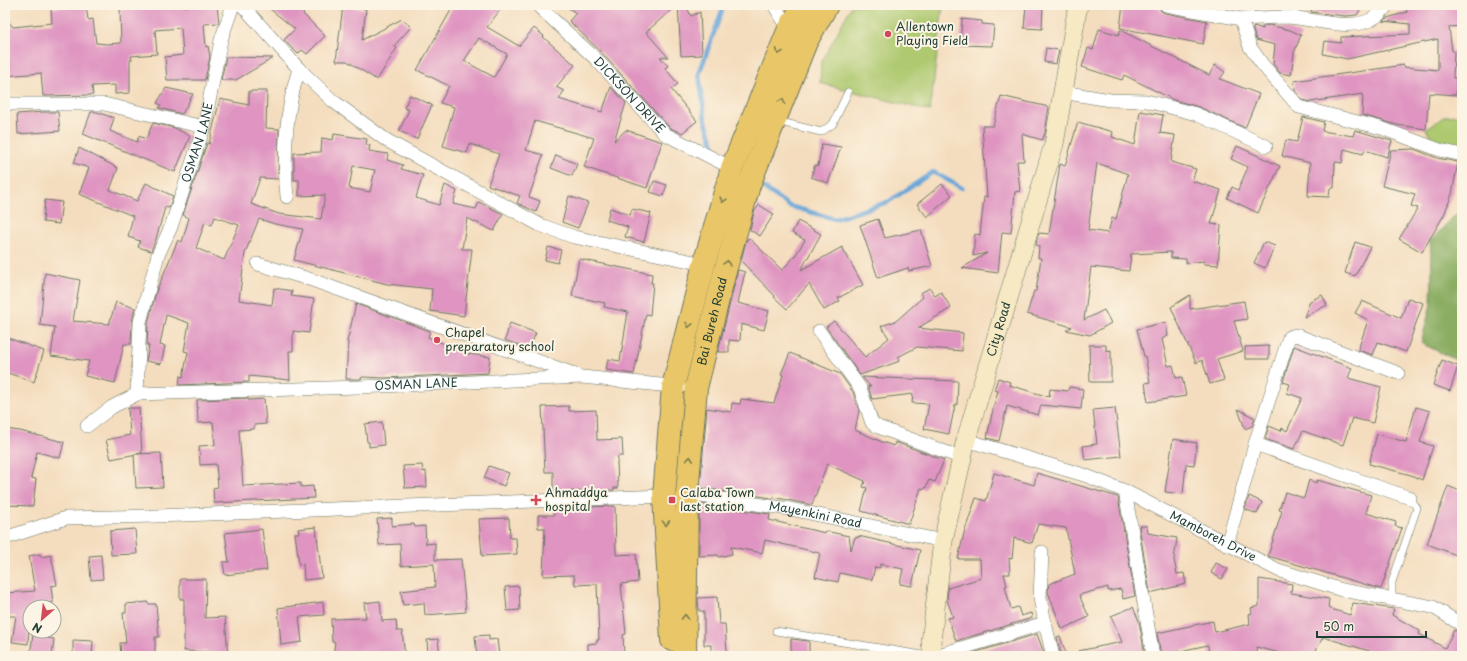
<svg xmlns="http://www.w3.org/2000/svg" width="1467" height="661" font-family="'Playpen Sans',sans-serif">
  <rect width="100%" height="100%" fill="#fcf5e5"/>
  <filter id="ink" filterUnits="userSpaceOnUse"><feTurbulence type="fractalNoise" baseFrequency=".025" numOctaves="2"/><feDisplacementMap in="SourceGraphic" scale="8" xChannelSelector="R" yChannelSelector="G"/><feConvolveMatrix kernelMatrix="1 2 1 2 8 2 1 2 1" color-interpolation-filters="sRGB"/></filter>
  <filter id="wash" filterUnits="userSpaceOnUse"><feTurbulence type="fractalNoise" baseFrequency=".012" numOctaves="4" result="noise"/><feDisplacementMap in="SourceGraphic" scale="16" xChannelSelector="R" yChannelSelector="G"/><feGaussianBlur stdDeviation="0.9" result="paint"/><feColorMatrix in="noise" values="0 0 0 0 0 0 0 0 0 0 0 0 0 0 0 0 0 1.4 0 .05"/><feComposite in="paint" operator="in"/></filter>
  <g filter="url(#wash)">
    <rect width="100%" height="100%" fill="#f4ddbe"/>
    <!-- green -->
    <path fill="#aec96f" stroke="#668352" d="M852,5H943L930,111L820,83L821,63Z
      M1462,43V78H1456L1454,51Z
      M1462,115V155L1440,150L1426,129L1445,116Z"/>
    <!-- forest -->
    <path fill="#8aad62" stroke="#54754b" d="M1459,211L1462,212V363L1421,343L1431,304L1432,269L1430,241Z"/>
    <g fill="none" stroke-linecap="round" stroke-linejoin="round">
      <!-- stream -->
      <path stroke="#66a5d9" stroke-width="4.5" d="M715,149L705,119L699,74L724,5
        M757,183L789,206L835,219L888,202L933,172L962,188"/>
    </g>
    <g id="blocks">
      <!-- building -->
      <path fill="#df94c1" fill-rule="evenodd" d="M86,5L88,20L93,19L96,43L107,44L121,43L120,9L217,5L219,23L204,24L206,47L208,46L210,57L205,80H167L165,57L183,55L181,28L155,30L157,54L131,56L132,60H130V93L115,94V85L92,86L93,95L43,96L41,73L5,76V17L13,27L52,23L51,8Z
        M265,5H308L303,14L325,36L307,54L302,50L298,54L284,40L295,29Z
        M454,5H504L487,27L519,46L534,28L544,36L543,37L575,65L556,87L564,91L559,99L602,112L611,87L626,103L614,141L626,130L662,142L647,188L584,167L594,138L535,121L526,150L543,155L529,197L540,201L536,212L517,203L520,196L488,185L499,154L470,144L467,153L443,146L454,107L440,103L449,86L417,70ZM479,38L507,54L494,77L464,61Z
        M564,5H677L646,32L668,57H660L668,66L665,68L678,84L671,89L697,121L682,133L670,128L600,51L569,21L576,13Z
        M678,5H686L691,16L700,12L702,55L681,56Z
        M1026,5H1043L1042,29L1024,28Z
        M1123,5H1158L1161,11L1165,13L1207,21L1203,44L1120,28Z
        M1312,5H1363L1357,15L1345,16L1311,12Z
        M1404,5L1462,6V26L1449,27L1452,51H1454L1453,78H1456V95L1429,93L1426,129L1397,125L1362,115L1363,94L1310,102L1303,100L1295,90L1294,81L1404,65V67L1438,70V39L1347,59L1323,54L1325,41L1341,43V37L1410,34V24L1383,21L1387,18L1407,12Z
        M343,6L366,9L362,40L402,19L411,27L394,46L397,48L377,80L347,61H336Z
        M962,19L982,21V24L994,25L992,46L960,45Z
        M1269,25L1290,30L1301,35L1294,53L1291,75L1280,73L1273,64L1275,45L1256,40L1253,30L1254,26L1263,29V26Z
        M1099,29L1119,35L1120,30L1209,75L1215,65L1225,72L1220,79L1259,94L1245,128L1199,107L1174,100L1124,75L1122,80L1082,67L1088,48L1093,50Z
        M1046,48L1059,50L1056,64L1044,62Z
        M226,57H229L273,58L236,80H221Z
        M166,88L193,94L182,114L159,108L161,105L157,103Z
        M249,91H267L266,128L279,129L278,179L260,178L251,204L279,214L321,219L325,195L299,196V180H294V153L321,152L322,138L333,140L334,134L367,139L366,145H370L369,151L388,154L387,160L403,165L401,169L423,175L416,198L439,205L445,185L457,191L453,204L476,209L479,202L503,214L494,231L467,218L462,249H472L464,316L430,311L432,289L387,284L294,260L303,229L275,224L259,219L245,253L239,300L272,305L274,288L292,291L291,296L314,299L309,333L293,331V351H289L290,380L249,376V382L179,385L180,376L183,377L188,352L184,351L189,323L166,315L160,345L165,346L161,364L146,361L149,346L147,345L148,323L156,292L178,240L182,242L189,218L183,215L207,143L209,144L220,99L249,105ZM353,166L375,170L370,192L349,188ZM215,217L239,225L224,260L196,248L205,222L212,225Z
        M410,95L432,105L417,139L399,131L409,110L404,108Z
        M1001,96L1049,107L1045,133L1042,140L1022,134L1024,161H1017L1020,191L1015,192L1011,233L1002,232L998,273L962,268L987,253L973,256L975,234L980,235L984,197H987L982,126H993Z
        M1140,111L1163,115L1160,133L1175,135L1171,162L1196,169L1192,181L1221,190L1211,224L1221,225L1218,265L1204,264V261L1186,263V259L1171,258V252L1131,254L1129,271L1091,267L1084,320L1104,310L1111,323L1090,335L1066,330L1072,327L1027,314L1034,291H1036L1041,258H1038L1039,246L1036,245L1037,239L1039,233L1049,234L1060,164L1065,166L1078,122L1113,132L1112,137L1135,145ZM1097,163L1128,174L1116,219L1112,218L1108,233L1088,230Z
        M42,112H58L60,131L18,134L17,114Z
        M91,112H97L114,118L110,131L137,142L139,136L146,139L153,123L175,128L190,136L175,172L83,134Z
        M1303,117L1324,122L1322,131L1353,136L1355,130L1392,141L1387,157L1365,150L1363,154L1344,149L1342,163L1335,162L1334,188H1330L1329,197L1308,196L1310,163L1282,156L1286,140L1297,142Z
        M822,144L841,147L828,183L811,177L815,165L818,166Z
        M1237,146L1280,166L1258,213L1227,198L1232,187L1238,190L1248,167L1231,159Z
        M79,148L118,168L110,190L137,201L146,183L173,196L169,208L165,207L156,239L151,251L138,247L140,241L128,237L133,216L79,194L89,168L74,163Z
        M1414,149L1437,158L1458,162L1452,194L1444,215L1422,252L1399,239L1418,208L1411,206L1415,194L1382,186L1391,150Z
        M556,155L577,164L572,176L551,168Z
        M654,181L667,185L663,196L650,192Z
        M942,184L952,195L927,217L917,204Z
        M569,196L588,203L578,228L562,222Z
        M45,200L62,202L59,224L43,222Z
        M759,205L774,214L760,236L750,230L754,212Z
        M610,208L630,215L632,209L651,213L644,242L625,237L628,227L607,220Z
        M878,219L885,238L921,230L932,266L909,271L908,268L878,278L860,225Z
        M798,221L821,234L801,270L842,247L863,285L838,298L840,301L824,310L809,284L787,309L774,297L775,296L741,261L746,241L749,238L782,270L795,256L805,240L792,233Z
        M1264,242L1275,246L1265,268L1254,263Z
        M1355,242L1370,247L1355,276L1345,273Z
        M548,247L561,250L558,263L545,260Z
        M579,259L652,274L651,283H653L650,315L646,314L634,374L606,370L608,359L620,361L628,312L604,307L605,303L572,296Z
        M738,270L745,272L738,303L769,311L764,330L741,324L740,341L729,340V352H718Z
        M45,273L80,280L73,321L109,324L116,302L135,308L132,322L131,344H124L115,383L85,376L89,361L51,356L55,327L40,325Z
        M930,288L935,296L941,292L951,308L918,328L963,333L962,351L917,347L898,357L900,361L860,375L826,327L834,321L865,357L889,338L881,326L896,321L923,297L920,293Z
        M1190,295V309L1244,301L1247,319L1234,321L1243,351L1217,359L1224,380L1210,384L1202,360L1196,363L1171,307Z
        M1322,295L1327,305L1304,317L1310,301Z
        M1408,298L1423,303L1406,352L1378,342L1373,355L1358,350L1368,320L1355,313L1362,301L1401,318Z
        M356,304L430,331L428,337L468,354L490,357L488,373L385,378L362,377L361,379H346L348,342H347Z
        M1166,322L1168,336L1162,339L1168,366L1173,365L1176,378L1182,377L1186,396L1148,402L1145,383L1150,382L1145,356H1144L1137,329Z
        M510,323L536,333L529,349L505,340Z
        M5,337L44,351L34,382L5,372Z
        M1089,345H1106V351L1111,350V382H1090Z
        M1269,346V359H1245V347Z
        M1294,346L1352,368L1348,378L1381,387L1373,423L1352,418L1343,445L1303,431L1294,449L1265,439L1269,426L1281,431L1282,428L1287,431L1302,398L1287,393L1290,384L1283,382Z
        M790,353L840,374L853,392L859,411L855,430L882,442L894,446L895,442L944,460L935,482L929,480L925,489L921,488L909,524L861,511L867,488L863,487L865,481L827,464L812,505L773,497V498L700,488L707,408L731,412L732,403L740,404L741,399L774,403L783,375L781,374Z
        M1442,360L1458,366L1450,391L1433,385Z
        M862,377L958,381L957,405H955L949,434L924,429L929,404L912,403L913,394L872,399L868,386L871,387Z
        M998,378L1010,382L1009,385L1049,397L1050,389L1068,391L1069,387L1083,389L1081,409L1041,405L1038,415L1007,406L999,441L987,438L993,409L998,391L994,390Z
        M248,398V400L264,399L266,424L254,425V429L239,430L243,486L301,483V487L313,486L314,498L214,503L213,488L218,487L216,464L200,465L199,446L215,445L213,422L198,423L197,400Z
        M569,406V411L596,410L597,440L622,439L623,456H618L617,462L618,488H614V490L553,492V472H545L542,407Z
        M1416,407L1430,411L1420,442L1433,446L1422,480L1411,475L1369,464L1377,434L1406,442Z
        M128,408H139L142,453L111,459L106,440L130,435Z
        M1115,408L1121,456L1085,460L1083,446L1097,444L1093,410Z
        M1238,409L1255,418L1252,426L1245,429Z
        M382,422L384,445L369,447V442H367L365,424Z
        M5,429L20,431L64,442L60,458L37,452L31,478L36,479L33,506L5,505Z
        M1173,439L1197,443L1194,465L1186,464L1183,494L1165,492Z
        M161,453L163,487L136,488L134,454Z
        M422,465L423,472L426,471L427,487L405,488L403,466Z
        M489,466L509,473L504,486L484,478Z
        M994,473L1034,485L1037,473L1118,497L1135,596L1123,599L1121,589L1108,591V587L1079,595L1089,617L1062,629L1048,592L1049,584L1075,574L1066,528L1038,524L1032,543L1014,538L1012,559L1009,558L1010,574H1004L1007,586H1005L1011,609L1018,607L1021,616L1031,613L1032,618L956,641L948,618L953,617L947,600L948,588L981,578L980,559H958L964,533L976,498L986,501Z
        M1309,480L1316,483L1317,480L1371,495L1366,513L1396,522L1395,526L1402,528L1381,589L1268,556L1282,511L1279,510L1285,492L1304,498Z
        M1448,486L1462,492V549L1459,556L1427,544Z
        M1249,496L1262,502L1257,514L1245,509Z
        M699,504L770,514L769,520L825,533V531L849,536L851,550L855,537L858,538V536L920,550L912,586L900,584L903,569L880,564V568L875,567L872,580L840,573L838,582L815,577L820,553L765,540L762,553L731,547L732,554L719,557L718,555L699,556Z
        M615,506L616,555L636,554L638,582L621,584L626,634L623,635L624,654L588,656V644L597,643V640H599L597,584L575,585L574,575L543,576L545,528H538V515H554V508Z
        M392,518V526L414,524L415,527L425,526L426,544L435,543V560L461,559L466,612L425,615L424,603L403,605L401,591L435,587L434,564L401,566L400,544L379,545L377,519Z
        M509,518L510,538H516L517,554L482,556L479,519Z
        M1139,526H1147L1148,533L1177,538L1174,560L1177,574L1184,573L1186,584L1150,593Z
        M316,527L322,578L304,580L303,564L299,565L295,533H299L298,529Z
        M135,529L137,554L111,555L110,531Z
        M262,529L267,570L225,575L223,562H229L225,533Z
        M40,554L41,557L51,555L57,585L51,586L53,603H50V607H30L28,644L12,642L16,616H5V593L35,591L29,556Z
        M101,555L103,579L91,580L89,556Z
        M1216,563L1228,569L1222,579L1211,573Z
        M180,579H206L205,618L225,617L228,656H214L211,652L184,651V599H180Z
        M1259,579L1292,584L1291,593L1329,599L1328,608L1350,615L1353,603L1394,609L1392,615L1420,631L1419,634L1445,648L1454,630L1462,633V656H1386L1323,637L1313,656H1284V654L1256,647L1257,656H1209L1208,645L1161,655L1157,633L1213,621L1215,632L1250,624L1249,614L1252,613L1251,608L1259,606Z
        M519,586L520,610L507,611L505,587Z
        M717,597L719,624H725L727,653H711V645H704V611H699L698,598Z
        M380,601L382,621L396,620L397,631H402L405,656H333L335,642H332L331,619L366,618L364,603Z
        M148,602V604H156L159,637H155V654H152V656H121L120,643H126L123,613H126V604Z
        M323,602L324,615L299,617L302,642L281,645L278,608Z
        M1133,607L1139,621L1145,656H1079L1078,651L1122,642L1111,616Z
        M1037,634L1045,656H963Z
        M33,635L54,639L52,656L30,655Z
        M489,635V640L497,639L499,656H477L475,636Z
        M1060,636L1067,656H1061L1057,637Z
        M438,639L440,656H428L427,640Z
        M791,639L809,641V656H791Z
        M73,640L93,641L92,656L73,655Z"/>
    </g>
  </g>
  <g filter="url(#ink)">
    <use href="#blocks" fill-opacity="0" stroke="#6a7564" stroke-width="1"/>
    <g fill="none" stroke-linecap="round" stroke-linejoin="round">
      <!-- service casing -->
      <g stroke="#6a7564" stroke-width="8">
        <path id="service" d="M777,121L821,132L833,124L848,92
          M1392,598V582L1417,508L1410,498
          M776,631L928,656"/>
      </g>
      <!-- minor casing -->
      <g stroke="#6a7564" stroke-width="14">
        <g id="minor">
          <path d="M242,5L299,69L333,101L386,140L540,225L574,237L704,264"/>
          <path id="s1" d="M537,5L595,58L665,134L732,168"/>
          <path d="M774,5L789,29"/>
          <path d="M1166,5L1241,19"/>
          <path d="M1387,5C1384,9 1381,13 1377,16C1353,34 1313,18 1287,17C1271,17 1256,18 1241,19L1250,47L1262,64L1299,107L1381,128L1440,150L1462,155"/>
          <path d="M1062,92L1110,100L1147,101L1196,114L1266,146"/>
          <path d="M5,104H104L204,127"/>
          <path d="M287,197C283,155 286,109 299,69"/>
          <path d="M258,264L309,279L577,375"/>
          <path d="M819,331L860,388L872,423L878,427L962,458"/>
          <path id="s2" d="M137,394L140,322L158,255L171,227L204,127L221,40L233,5"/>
          <path id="s3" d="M87,426L112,407L137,394L359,387L582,377L680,387"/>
          <path id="s4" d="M966,440L1084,475L1125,491L1278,570L1342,590L1433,607L1462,625"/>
          <path d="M1255,444L1289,337L1296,335L1398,373"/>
          <path d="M1125,491L1153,656"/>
          <path id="s5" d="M687,494L790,509L943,541"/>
          <path d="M5,538L66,518L157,516L664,496"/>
          <path d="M1227,545L1255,444L1410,498"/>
          <path d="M1042,552L1040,598L1045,623"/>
          <path d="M935,656L1045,623L1053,656"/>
        </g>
      </g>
      <!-- secondary casing -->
      <g stroke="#6a7564" stroke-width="20">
        <g id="secondary">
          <path id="s6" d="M933,656L931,642L943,541L966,440L1054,144L1078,5"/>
        </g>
      </g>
      <!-- trunk casing -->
      <g stroke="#6a7564" stroke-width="24">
        <g id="trunk">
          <path d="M672,640L664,496L673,387L704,264L732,168L789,29L803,5"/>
          <path id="s7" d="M685,656L687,494L696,388L724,275L749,185L806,42L827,5"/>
        </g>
      </g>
      <!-- service -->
      <use href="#service" stroke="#fff" stroke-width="7"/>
      <!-- minor -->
      <use href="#minor" stroke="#fff" stroke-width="13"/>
      <!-- secondary -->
      <use href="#secondary" stroke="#f6e9c3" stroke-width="19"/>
      <!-- trunk -->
      <use href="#trunk" stroke="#e9c769" stroke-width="22"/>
    </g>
    <!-- one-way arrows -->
    <defs><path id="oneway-chevron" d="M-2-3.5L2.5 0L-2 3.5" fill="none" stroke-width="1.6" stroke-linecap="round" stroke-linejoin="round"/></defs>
    <g stroke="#7a7b4c">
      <use href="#oneway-chevron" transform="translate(779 52) rotate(112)"/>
      <use href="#oneway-chevron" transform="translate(782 101) rotate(-69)"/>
      <use href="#oneway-chevron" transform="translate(723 200) rotate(106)"/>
      <use href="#oneway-chevron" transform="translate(727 263) rotate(-74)"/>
      <use href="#oneway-chevron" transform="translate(689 325) rotate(104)"/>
      <use href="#oneway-chevron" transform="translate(690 459) rotate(-85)"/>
      <use href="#oneway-chevron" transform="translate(666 523) rotate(87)"/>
      <use href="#oneway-chevron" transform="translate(685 617) rotate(-89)"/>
    </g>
  </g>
  <!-- markers -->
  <g fill="#d1495b" stroke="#fcf5e5" stroke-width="1.5">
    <circle cx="888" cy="34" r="4"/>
    <circle cx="437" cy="340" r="4"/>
    <path d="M534 494h4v4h4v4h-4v4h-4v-4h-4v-4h4z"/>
    <rect x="668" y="496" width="8" height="8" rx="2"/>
  </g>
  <g text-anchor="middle" stroke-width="4" stroke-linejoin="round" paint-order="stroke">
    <!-- poi labels -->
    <g font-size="12" fill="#1f3d34" stroke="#fcf5e5" text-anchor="start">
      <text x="896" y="31">Allentown<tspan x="896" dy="14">Playing Field</tspan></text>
      <text x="445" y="337">Chapel<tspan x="445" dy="14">preparatory school</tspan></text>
      <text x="545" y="497">Ahmaddya<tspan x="545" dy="14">hospital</tspan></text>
      <text x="680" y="497">Calaba Town<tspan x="680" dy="14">last station</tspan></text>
    </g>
    <!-- street labels -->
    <g font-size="12" fill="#1f3d34" stroke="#fcf5e5">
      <text dy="4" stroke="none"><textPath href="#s1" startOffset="129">DICKSON DRIVE</textPath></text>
      <text dy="4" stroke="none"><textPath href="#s2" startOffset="261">OSMAN LANE</textPath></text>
      <text dy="4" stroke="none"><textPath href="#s7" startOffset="337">Bai Bureh Road</textPath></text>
      <text dy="4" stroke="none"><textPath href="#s6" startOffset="335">City Road</textPath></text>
      <text dy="4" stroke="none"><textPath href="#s3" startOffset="339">OSMAN LANE</textPath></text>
      <text dy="4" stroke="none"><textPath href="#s5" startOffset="130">Mayenkini Road</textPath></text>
      <text dy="4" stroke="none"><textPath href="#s4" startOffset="266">Mamboreh Drive</textPath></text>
    </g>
  </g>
  <!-- margin -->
  <rect width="1467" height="661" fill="none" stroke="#fcf5e5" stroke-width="20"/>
  <!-- north arrow -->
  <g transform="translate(42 619) rotate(208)"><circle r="19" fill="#fcf5e5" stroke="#a4ab9e"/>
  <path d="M0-3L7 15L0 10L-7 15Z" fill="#d1495b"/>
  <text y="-6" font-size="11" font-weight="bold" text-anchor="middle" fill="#1f3d34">N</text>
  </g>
  <!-- scale -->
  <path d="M1317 631v6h109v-6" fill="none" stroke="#1f3d34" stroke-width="2"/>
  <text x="1323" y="631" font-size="12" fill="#1f3d34" stroke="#fcf5e5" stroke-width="3" paint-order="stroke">50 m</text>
</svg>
